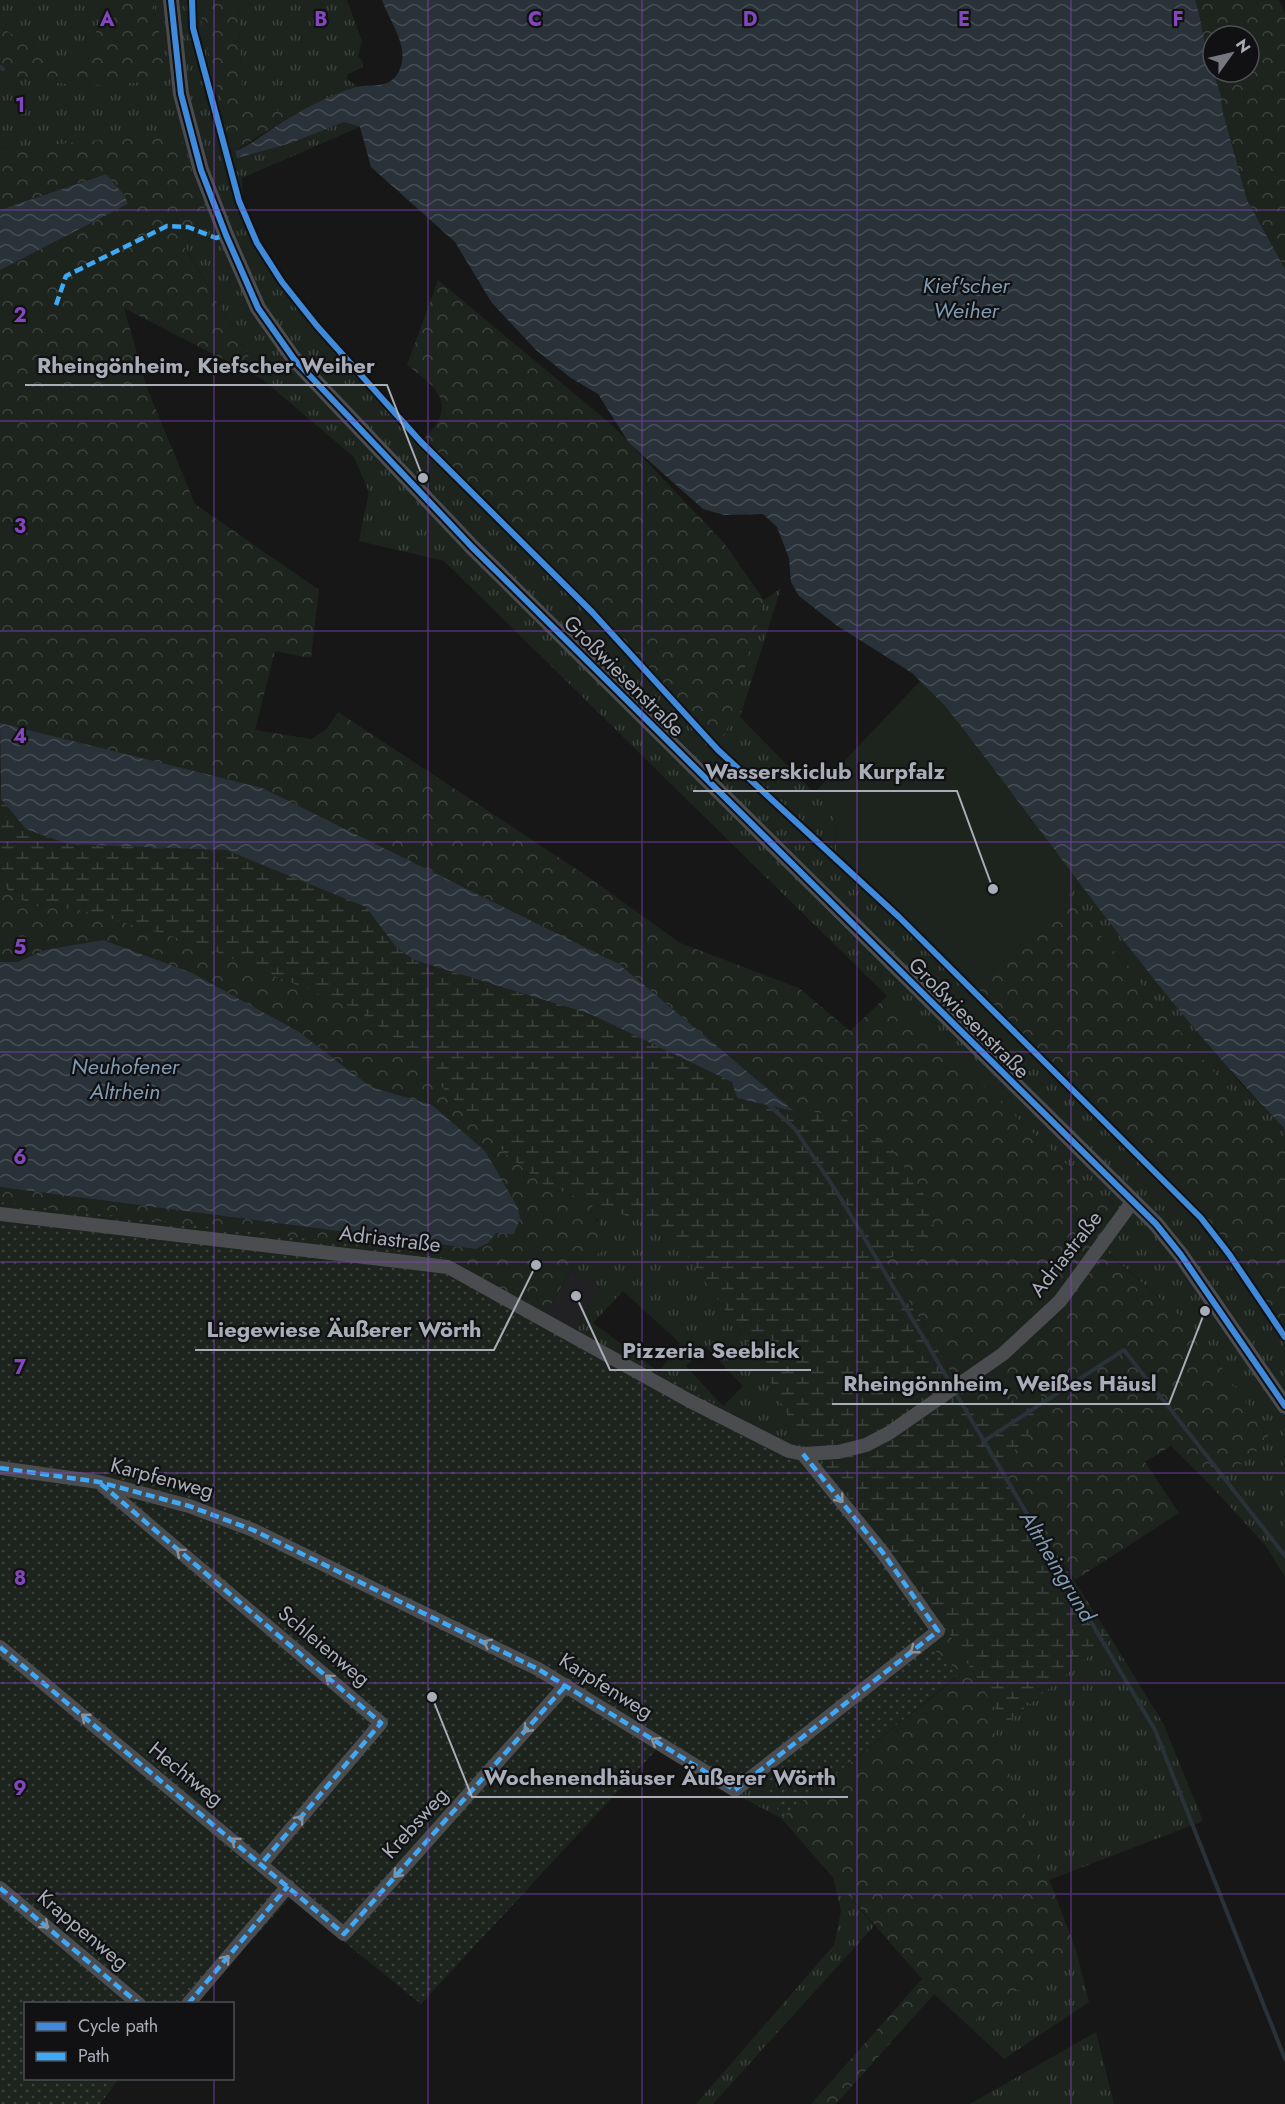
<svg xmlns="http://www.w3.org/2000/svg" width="1285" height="2104" font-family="Jost,sans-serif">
  <defs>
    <pattern id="grass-tufts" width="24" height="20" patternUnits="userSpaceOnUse" patternTransform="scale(1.5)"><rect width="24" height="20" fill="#1d241e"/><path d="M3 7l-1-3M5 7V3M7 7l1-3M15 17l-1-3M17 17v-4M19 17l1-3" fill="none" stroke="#3b413d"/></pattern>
    <pattern id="forest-crowns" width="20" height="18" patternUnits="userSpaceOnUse" patternTransform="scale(1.5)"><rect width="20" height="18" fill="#1d241e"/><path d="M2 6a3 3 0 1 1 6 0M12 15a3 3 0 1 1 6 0" fill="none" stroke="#3b413d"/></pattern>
    <pattern id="wetland-marsh" width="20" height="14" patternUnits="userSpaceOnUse" patternTransform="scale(1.5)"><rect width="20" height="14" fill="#1d241e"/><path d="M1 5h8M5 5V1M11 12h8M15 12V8" fill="none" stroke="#3b413d"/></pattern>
    <pattern id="garden-dots" width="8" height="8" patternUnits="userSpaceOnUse" patternTransform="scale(1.5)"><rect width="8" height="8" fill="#1d241e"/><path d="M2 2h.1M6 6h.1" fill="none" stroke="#3b413d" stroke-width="1.8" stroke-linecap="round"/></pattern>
    <pattern id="water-waves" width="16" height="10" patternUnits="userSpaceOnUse" patternTransform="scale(1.5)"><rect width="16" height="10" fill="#2a3239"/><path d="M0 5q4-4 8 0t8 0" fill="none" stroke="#464d54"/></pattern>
  </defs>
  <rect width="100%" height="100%" fill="#171717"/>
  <!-- built -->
  <path fill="#212123" d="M571,1270L600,1287L575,1332L545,1315Z"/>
  <!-- grass -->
  <path fill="url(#grass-tufts)" fill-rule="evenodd" d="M0,0H105L88,61L64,65L0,27Z
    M153,0H201L202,29L237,157L291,143L344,122L360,127L242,178L243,200L261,241L285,281L320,324L424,439L595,610L717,743L726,732L764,600L781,588L740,717L834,813L837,852L1204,1216L1233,1253L1285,1331V1577L1266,1546L1212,1487L1271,1440L1198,1332L1095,1241L1115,1210L887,996L444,561L359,541L369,492L354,457L262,379L184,245L208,217L195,183L0,147V76L86,86L168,80Z
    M238,0H347L362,41L358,56L363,62V67L348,74L347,79L358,87L295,114L248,105L242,95Z
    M1081,883L1240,1083L1285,1129V1144L1237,1100L1068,896Z
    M593,1203L671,1233L758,1357L790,1419L828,1461L824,1468L738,1417L575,1332L600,1287L571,1270L599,1221L591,1214ZM623,1291L680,1343L659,1372L593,1323ZM706,1347L743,1386L723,1406L686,1366Z
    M1111,1638L1164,1725L1203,1821L1049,1880L994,1733Z
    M764,1776L781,1818L739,1796Z
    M833,1877L874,1926L713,2104H696L834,1945L841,1911Z
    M1076,1950L1089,2002L1004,2059L968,2025Z
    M1096,2032L1114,2104H970Z"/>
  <!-- forest -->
  <path fill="url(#forest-crowns)" fill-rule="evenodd" d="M105,0H153L168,80L86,86L0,76V27L64,65L88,61Z
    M201,0H238L242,95L248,105L295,114L235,151L202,29Z
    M1195,0H1279L1285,13V269L1247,200L1222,109C1223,91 1211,73 1207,55C1203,36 1201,18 1195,0ZM1213,36H1249V72H1213Z
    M179,132L208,217L184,246L262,379L124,308L147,388L195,504L319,590L311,658L275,651L255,730L311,739L326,730L338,712L587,876L680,943L799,988L850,1031L887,996L1115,1210L1095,1242L1198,1332L1271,1440L1212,1487L1171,1446L1145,1462L1179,1513L1075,1580L1004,1472L1003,1463L1049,1410L1040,1395L976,1408L970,1405L885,1260L921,1245L837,1114L794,1111L619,964L262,789L0,723V270L128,204L105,174L0,210V147L8,149Z
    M438,280L612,425L724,543L764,600L726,733L717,743L595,610L424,439C458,404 439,389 407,365Z
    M0,880L12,895L35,906L82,910L194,943L354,1008L395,1038L506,1154L543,1184L593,1203L591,1214C602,1224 606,1237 602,1251L591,1259H577L545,1315L450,1260L0,1202V1187L476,1249L488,1243L432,1105L371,1087L299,1032L45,950L17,962L2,964L0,962Z
    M1068,896L1237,1100L1285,1144V1331L1233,1253L1204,1216L976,989Z
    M950,1635L1005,1724L994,1733L1076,1950L968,2025L934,1994L836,2104H811L922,1979L781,1818L961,1674L929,1646Z"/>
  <!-- wetland -->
  <path fill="url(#wetland-marsh)" d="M0,779L1,799L26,829L67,844L226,850L367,907L396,947L414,960L590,1014L733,1082L737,1098L794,1111L837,1114L891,1148L927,1199L934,1226L921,1245L885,1260L970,1405L976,1408L1040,1395L1049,1399V1410L1004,1463V1472L1111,1638L1005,1724L950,1635L887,1544L824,1468L828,1461L790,1420L758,1357L671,1233L543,1184L506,1154L395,1038L354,1008L194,943L82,910L35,906L12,895L0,880Z"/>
  <!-- garden -->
  <path fill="url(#garden-dots)" d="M0,1202L427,1253L450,1260L575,1332L659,1372L824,1468L887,1544L950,1635L930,1646L961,1673L781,1818L764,1776L739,1796L657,1749L421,2004L290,1898L194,2003L26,2004V2078L119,2079L100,2104H0Z"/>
  <!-- pitch -->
  <path fill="#1d241e" d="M920,681L945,706L1081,883L976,989L837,852L834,813L814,793Z"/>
  <!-- water -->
  <path fill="url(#water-waves)" d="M382,0H1195C1201,18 1203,36 1207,55C1211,73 1223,90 1222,109L1247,200L1285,269V1129C1159,1000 1056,847 945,706L912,673L836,625L799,596L791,582L789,558L777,527L763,514L724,515L703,509L629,443L598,394L571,378L536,350L492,303L455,242L371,167L360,127L344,122L291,143L237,158L235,151C250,146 265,133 278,125C301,110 331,94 357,87C372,83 388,90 398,73C412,49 390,23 382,0Z
    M106,174L124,195L128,204L0,270V210Z
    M0,723L262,788L619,964L794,1111L737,1098L732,1082L590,1014L414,960L396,947L366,907L226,850L67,844L26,829L1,799Z
    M103,940L192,973L299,1032L371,1087L432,1105L485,1151L518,1208L520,1218L514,1234L496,1233L488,1243L476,1249L0,1187V962H17L45,950Z"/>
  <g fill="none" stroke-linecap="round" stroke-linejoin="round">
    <!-- stream -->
    <path stroke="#2a3239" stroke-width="4" d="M0,67L3,69
      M769,1105L795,1129L840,1197L952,1386
      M955,1392L1155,1730L1285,2059
      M984,1441L1124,1350L1285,1556"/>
    <!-- minor -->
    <path stroke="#4b4c50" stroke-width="14" d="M0,1214L448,1267L688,1400L789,1451L803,1454L838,1452L866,1445L889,1433L1003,1354L1060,1301L1133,1201
      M0,1468L99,1482L189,1506L253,1530L538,1669L735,1790L938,1631L883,1553L803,1454
      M103,1486L381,1723L262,1863
      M0,1647L344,1934L566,1685
      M0,1888L139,2004
      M188,2004L288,1886"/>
    <!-- tertiary -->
    <path stroke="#4b4c50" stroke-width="16" d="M171,0L181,94L201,170L226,235L258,308L294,359L472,547L1156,1224L1181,1255L1285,1406"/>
    <!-- quiet -->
    <path stroke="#3fa9f5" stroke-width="4.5" stroke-dasharray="9 4.5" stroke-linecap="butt" d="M56,305L66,276L167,226L188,227L216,238L226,235
      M0,1468L99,1482L189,1506L253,1530L538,1669L735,1790L938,1631L883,1553L803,1454
      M101,1484L381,1723L262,1863
      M0,1647L344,1934L566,1685
      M0,1888L139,2004
      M188,2004L288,1886"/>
    <!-- cycleway casing -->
    <g stroke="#111113" stroke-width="10">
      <path id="cycleway" d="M171,0L181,94L201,170L226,235L258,308L294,359L472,547L1156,1224L1181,1255L1285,1406
        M192,0L193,28L239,201L257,243L282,282L317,326L421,442L592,612L718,750L899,917L1201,1218L1229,1254L1285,1337"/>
    </g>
    <!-- cycleway -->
    <use href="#cycleway" stroke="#408adc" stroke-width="6"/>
  </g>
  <!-- one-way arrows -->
  <defs><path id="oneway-chevron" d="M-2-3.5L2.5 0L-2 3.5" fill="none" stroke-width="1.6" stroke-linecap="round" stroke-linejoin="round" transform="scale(1.5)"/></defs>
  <g stroke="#8c9099">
    <use href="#oneway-chevron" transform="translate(840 1499) rotate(51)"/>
    <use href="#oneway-chevron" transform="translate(180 1552) rotate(-140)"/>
    <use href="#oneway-chevron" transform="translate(487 1643) rotate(-154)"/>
    <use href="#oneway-chevron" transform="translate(914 1650) rotate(142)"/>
    <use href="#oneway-chevron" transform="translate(329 1678) rotate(-140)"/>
    <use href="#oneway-chevron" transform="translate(85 1717) rotate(-141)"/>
    <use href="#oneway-chevron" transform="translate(527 1729) rotate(132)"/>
    <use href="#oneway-chevron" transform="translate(655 1741) rotate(-148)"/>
    <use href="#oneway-chevron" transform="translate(300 1819) rotate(-50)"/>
    <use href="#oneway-chevron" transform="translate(235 1841) rotate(-141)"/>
    <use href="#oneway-chevron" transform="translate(397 1874) rotate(132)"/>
    <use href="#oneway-chevron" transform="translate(45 1925) rotate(40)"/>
    <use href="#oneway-chevron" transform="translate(226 1959) rotate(-50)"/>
  </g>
  <!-- grid -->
  <path fill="none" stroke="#8446be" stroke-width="1.5" stroke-opacity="0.55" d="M214,0V2004M428,0V2104M642,0V2104M857,0V2104M1071,0V2104M0,210H1285M0,421H1285M0,631H1285M0,842H1285M0,1052H1285M0,1262H1285M0,1473H1285M0,1683H1285M0,1894H1285M214,2078V2104"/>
  <g text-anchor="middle" stroke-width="4.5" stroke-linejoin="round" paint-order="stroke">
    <!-- street labels -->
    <g font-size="21" fill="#a8adb8" stroke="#111113">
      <text transform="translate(624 676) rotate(45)" y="7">Großwiesenstraße</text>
      <text transform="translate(969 1018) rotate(45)" y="7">Großwiesenstraße</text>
      <text transform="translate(390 1239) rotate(7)" y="7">Adriastraße</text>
      <text transform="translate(1066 1254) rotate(-52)" y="7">Adriastraße</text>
      <text transform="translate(162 1478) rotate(15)" y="7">Karpfenweg</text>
      <text transform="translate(324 1646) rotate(40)" y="7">Schleienweg</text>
      <text transform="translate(606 1686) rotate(32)" y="7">Karpfenweg</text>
      <text transform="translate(186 1774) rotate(39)" y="7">Hechtweg</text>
      <text transform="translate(415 1823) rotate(-48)" y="7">Krebsweg</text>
      <text transform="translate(83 1930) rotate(40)" y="7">Krappenweg</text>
    </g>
    <!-- water labels -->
    <g font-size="22" font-style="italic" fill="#7f9bb3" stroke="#111113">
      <text x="966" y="293">Kief'scher<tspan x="966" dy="25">Weiher</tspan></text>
      <text x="125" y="1074">Neuhofener<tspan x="125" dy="25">Altrhein</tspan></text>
      <text transform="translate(1058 1566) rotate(59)" y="8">Altrheingrund</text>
    </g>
  </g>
  <g font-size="20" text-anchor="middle" font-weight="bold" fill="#8446be" stroke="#111113" stroke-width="4.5" stroke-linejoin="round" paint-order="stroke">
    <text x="107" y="26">A</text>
    <text x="321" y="26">B</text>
    <text x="535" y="26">C</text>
    <text x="750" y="26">D</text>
    <text x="964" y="26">E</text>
    <text x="1178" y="26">F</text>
    <text x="20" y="112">1</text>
    <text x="20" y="322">2</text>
    <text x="20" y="533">3</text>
    <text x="20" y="743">4</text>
    <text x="20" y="954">5</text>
    <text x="20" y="1164">6</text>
    <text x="20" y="1374">7</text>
    <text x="20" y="1585">8</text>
    <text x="20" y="1795">9</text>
  </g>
  <!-- callouts -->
  <path fill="none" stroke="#a8adb8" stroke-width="2" d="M423 478L387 385H25M993 889L957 791H693M536 1265L494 1350H195M576 1296L610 1370H811M1205 1311L1169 1404H832M432 1697L472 1797H848"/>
  <g fill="#a8adb8" stroke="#111113" stroke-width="2">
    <circle cx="423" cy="478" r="6"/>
    <circle cx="993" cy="889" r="6"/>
    <circle cx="536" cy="1265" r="6"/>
    <circle cx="576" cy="1296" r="6"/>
    <circle cx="1205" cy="1311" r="6"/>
    <circle cx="432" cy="1697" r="6"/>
  </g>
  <g font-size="22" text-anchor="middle" font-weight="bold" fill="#a8adb8" stroke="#111113" stroke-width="4.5" stroke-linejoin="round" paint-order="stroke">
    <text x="206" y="373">Rheingönheim, Kiefscher Weiher</text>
    <text x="825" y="779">Wasserskiclub Kurpfalz</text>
    <text x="344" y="1337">Liegewiese Äußerer Wörth</text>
    <text x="711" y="1358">Pizzeria Seeblick</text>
    <text x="1000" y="1391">Rheingönnheim, Weißes Häusl</text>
    <text x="660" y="1785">Wochenendhäuser Äußerer Wörth</text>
  </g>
  <!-- legend -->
  <rect x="24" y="2002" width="210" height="78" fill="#111113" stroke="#4d4f55" stroke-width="1.5"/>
  <rect x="36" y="2022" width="30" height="9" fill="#408adc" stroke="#4d4f55" stroke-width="1.5"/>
  <text x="78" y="2032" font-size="18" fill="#a8adb8">Cycle path</text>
  <rect x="36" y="2052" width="30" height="9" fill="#3fa9f5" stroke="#4d4f55" stroke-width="1.5"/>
  <text x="78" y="2062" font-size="18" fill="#a8adb8">Path</text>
  <!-- north arrow -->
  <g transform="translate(1231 54) rotate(56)"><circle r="28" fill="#111113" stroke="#4d4f55" stroke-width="1.5"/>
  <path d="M0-4.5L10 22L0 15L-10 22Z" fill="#757880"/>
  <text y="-9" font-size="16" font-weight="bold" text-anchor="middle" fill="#a8adb8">N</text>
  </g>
</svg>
